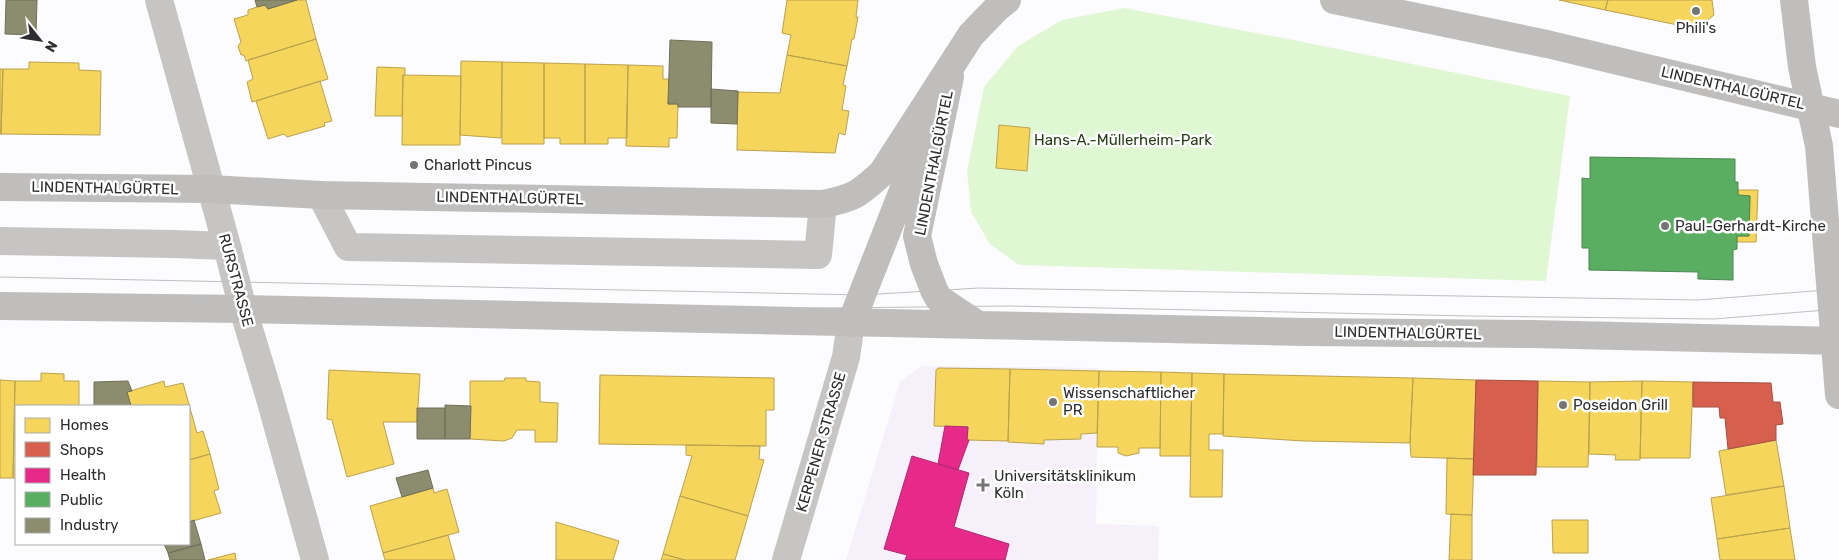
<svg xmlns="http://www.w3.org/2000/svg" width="1839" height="560" font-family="Rubik,sans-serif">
  <rect width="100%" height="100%" fill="#fcfbfd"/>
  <!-- built -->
  <path fill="#f5f0fa" d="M921,366L1098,368L1096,524L1159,526L1158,560H846L900,382Z"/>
  <!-- green -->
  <path fill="#dff7d3" d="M1124,8L1283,38L1570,96L1546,281L1019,265L990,244L971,212L967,171L984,87L1018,46L1062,20Z"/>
  <!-- homes -->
  <path fill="#f6d55c" stroke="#baa24e" d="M297,0H306L316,39L246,61L244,55H241L238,46L241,42L234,19L248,15V10L257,7L265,5L268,9Z
    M787,0H858L856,17H858L854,39H852L847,66L787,55L791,35L782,33Z
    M1559,0H1608L1605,10Z
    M1608,0H1712L1714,15L1697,29L1605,10Z
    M316,39L328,79L252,102L247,82L253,79L248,60Z
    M787,55L847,66L843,85L846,86L842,110L849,111L845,135L839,133L835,153L737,150L738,92L780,93Z
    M461,61L502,62L501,138L460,135Z
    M29,62L79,63V70L101,71L100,135L1,134L3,69H29Z
    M502,62L544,63V144H502Z
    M544,63L585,64V144H560V138H544Z
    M585,64L628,65L627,138H608V144H585Z
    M628,65L663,66V79H669L668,104H678L677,138H669V147L626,146Z
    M377,67L405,68V75H403L402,116H375Z
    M0,69H3L1,134H0Z
    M403,75L461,76L460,145H402Z
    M320,81L332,121L324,123L325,126L287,137L284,134L268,139L256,101Z
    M999,125L1030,128L1027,171L996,168Z
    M1738,190H1758L1756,242H1737V236H1749L1750,196L1738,195Z
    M938,368L1010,369L1008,441L967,440L968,427L934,426L936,370Z
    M1010,369L1099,371L1097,433L1081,434V439L1044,440V444L1008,442Z
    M329,370L420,374L417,422H383L394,464L347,477L332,420L327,419Z
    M1099,371L1161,372L1160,448H1139V453L1126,456L1118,453V447H1097Z
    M1161,372L1192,373L1190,456H1160Z
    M41,373L64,374V381H79V406H16V478H13L15,381H41Z
    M1192,373L1224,374L1223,434H1209V450H1223L1222,497H1190Z
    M1224,374L1413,378L1410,443L1304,441L1223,436Z
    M600,375L774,378V410H766V446L599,444Z
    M505,378H526V381L540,382V402L558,403L557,442H535V430H517L512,438L504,441L470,439V381H504Z
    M1413,378L1476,380L1474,459L1411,457L1410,443Z
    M0,380L15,381L13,478H0Z
    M164,381L165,387L183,383L197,433L203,431L210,454L189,460V406H131L127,392Z
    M1538,381L1590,382L1588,467H1537Z
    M1642,381L1693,382L1690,458H1640Z
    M1642,381L1640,460H1615L1616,455L1589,454L1590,382Z
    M1776,440L1784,486L1726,495L1719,451Z
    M686,445L760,446L759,459L764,460L748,516L680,496L692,456L686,455Z
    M210,454L219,489L214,491L221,513L189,522V460Z
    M1447,458L1474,459L1472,515L1446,514Z
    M1784,486L1790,528L1717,539L1711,498Z
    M433,488L434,493L447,489L459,532L383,553L370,506Z
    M680,496L748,516L735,560H685L663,554Z
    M1451,514L1472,515V560H1449Z
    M1552,520H1588V553H1553Z
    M556,522L619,541L613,560H556Z
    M1790,528L1795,560H1720L1717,539Z
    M448,535L455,560H385L383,553Z
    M235,553L236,560H208Z
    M663,554L685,560H661Z"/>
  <!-- shops -->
  <path fill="#d6604d" stroke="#a45044" d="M1476,380L1538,381L1536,475H1473Z
    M1693,382L1771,383L1773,402H1780L1783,424L1776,425V440L1728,449L1725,418H1720L1719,407H1693Z"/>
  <!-- health -->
  <path fill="#e7298a" stroke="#b02a6f" d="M945,426L968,427L967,440H969L958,470L938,464Z
    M912,456L969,473L954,527L1009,544L1005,560H905L907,555L884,549Z"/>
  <!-- public -->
  <path fill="#5aae61" stroke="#4d8752" d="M1590,157L1735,159V182H1738V195L1750,196L1749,236H1737V249L1733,250V280L1698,279V272L1589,270V248H1582V178L1590,179Z"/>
  <!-- industry -->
  <path fill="#8c8c6e" stroke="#706f5b" d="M6,0H37L36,35L5,34Z
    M255,0H297L268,9L265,5L257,7Z
    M670,40L712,42L711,107H678V104H668Z
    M711,89L738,91L737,124L711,123Z
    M128,381L132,391L127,392L131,406H94V382Z
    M445,405L471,406L470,439H445Z
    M417,408H445V439H417Z
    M428,470L433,488L402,497L396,478Z
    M194,520L201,544L168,553L164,544H189V522Z
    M201,544L205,560H170L168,553Z"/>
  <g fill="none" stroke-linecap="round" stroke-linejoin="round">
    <!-- minor -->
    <path stroke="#c6c5c4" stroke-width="28" d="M159,0L227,246L243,309L269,395L315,560
      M321,195L348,247L818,255L823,204
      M0,241L173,244L227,246
      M786,560L846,357L851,323"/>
    <!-- major -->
    <path stroke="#bfbebc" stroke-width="28" d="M1334,0L1547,44L1839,114
      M1794,0L1802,67L1819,146L1839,395
      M950,77L917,236L924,264L934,290L939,299L978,325
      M0,187L210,189L321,195L823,204C854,198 859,194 882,173L971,35L997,8L1007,0
      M0,306L243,309L978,325L1305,332L1532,334L1839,341
      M851,323L924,137"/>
    <!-- tram -->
    <path stroke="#c0bfbf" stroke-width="1" d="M0,277L862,295L979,288L1698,300L1839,289
      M0,299L242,302L554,311L1010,306L1470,316L1714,319L1839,309"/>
  </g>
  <!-- markers -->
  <g fill="#767477" stroke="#fff" stroke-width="2">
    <circle cx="1696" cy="11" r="5"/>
    <circle cx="414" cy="165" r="5"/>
    <circle cx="1665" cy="226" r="5"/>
    <circle cx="1053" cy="402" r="5"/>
    <circle cx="1563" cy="405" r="5"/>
    <path d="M980.5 477.5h5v5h5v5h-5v5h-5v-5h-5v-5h5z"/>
  </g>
  <g text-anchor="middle" stroke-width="5" stroke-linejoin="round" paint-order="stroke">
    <!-- poi labels -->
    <g font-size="15" fill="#2e2c2f" stroke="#fff" text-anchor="start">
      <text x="1696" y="33" text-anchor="middle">Phili's</text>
      <text x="424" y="170">Charlott Pincus</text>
      <text x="1675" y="231">Paul-Gerhardt-Kirche</text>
      <text x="1063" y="398">Wissenschaftlicher<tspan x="1063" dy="17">PR</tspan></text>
      <text x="1573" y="410">Poseidon Grill</text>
      <text x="994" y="481">Universitätsklinikum<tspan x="994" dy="17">Köln</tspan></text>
    </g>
    <!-- street labels -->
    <g font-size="15" fill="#2e2c2f" stroke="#fff">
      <text transform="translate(1733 88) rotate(13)" y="5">LINDENTHALGÜRTEL</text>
      <text transform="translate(934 163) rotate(-79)" y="5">LINDENTHALGÜRTEL</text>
      <text transform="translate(105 188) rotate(1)" y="5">LINDENTHALGÜRTEL</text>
      <text transform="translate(510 198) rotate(1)" y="5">LINDENTHALGÜRTEL</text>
      <text transform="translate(236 280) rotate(75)" y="5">RURSTRASSE</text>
      <text transform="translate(1408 333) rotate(1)" y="5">LINDENTHALGÜRTEL</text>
      <text transform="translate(821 442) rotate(-74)" y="5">KERPENER STRASSE</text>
    </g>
    <!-- park labels -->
    <g font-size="15" fill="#244013" stroke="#fff">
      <text x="1123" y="145">Hans-A.-Müllerheim-Park</text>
    </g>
  </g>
  <!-- legend -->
  <rect x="15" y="405" width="175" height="140" fill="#ffffff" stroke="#ababac"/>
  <rect x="25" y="418" width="25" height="15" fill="#f6d55c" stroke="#ababac"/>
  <text x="60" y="430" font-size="15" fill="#2e2c2f">Homes</text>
  <rect x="25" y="442" width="25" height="15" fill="#d6604d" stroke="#ababac"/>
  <text x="60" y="455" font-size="15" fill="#2e2c2f">Shops</text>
  <rect x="25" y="468" width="25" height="15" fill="#e7298a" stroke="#ababac"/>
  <text x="60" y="480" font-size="15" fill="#2e2c2f">Health</text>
  <rect x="25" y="492" width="25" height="15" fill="#5aae61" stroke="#ababac"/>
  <text x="60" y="505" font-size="15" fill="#2e2c2f">Public</text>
  <rect x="25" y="518" width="25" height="15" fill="#8c8c6e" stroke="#ababac"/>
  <text x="60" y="530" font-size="15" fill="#2e2c2f">Industry</text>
  <!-- north arrow -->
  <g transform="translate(40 40) rotate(120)" stroke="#ffffff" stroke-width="4" paint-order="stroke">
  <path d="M0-4L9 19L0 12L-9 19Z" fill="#2e2c2f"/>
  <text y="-8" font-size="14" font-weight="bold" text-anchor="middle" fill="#2e2c2f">N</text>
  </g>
</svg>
